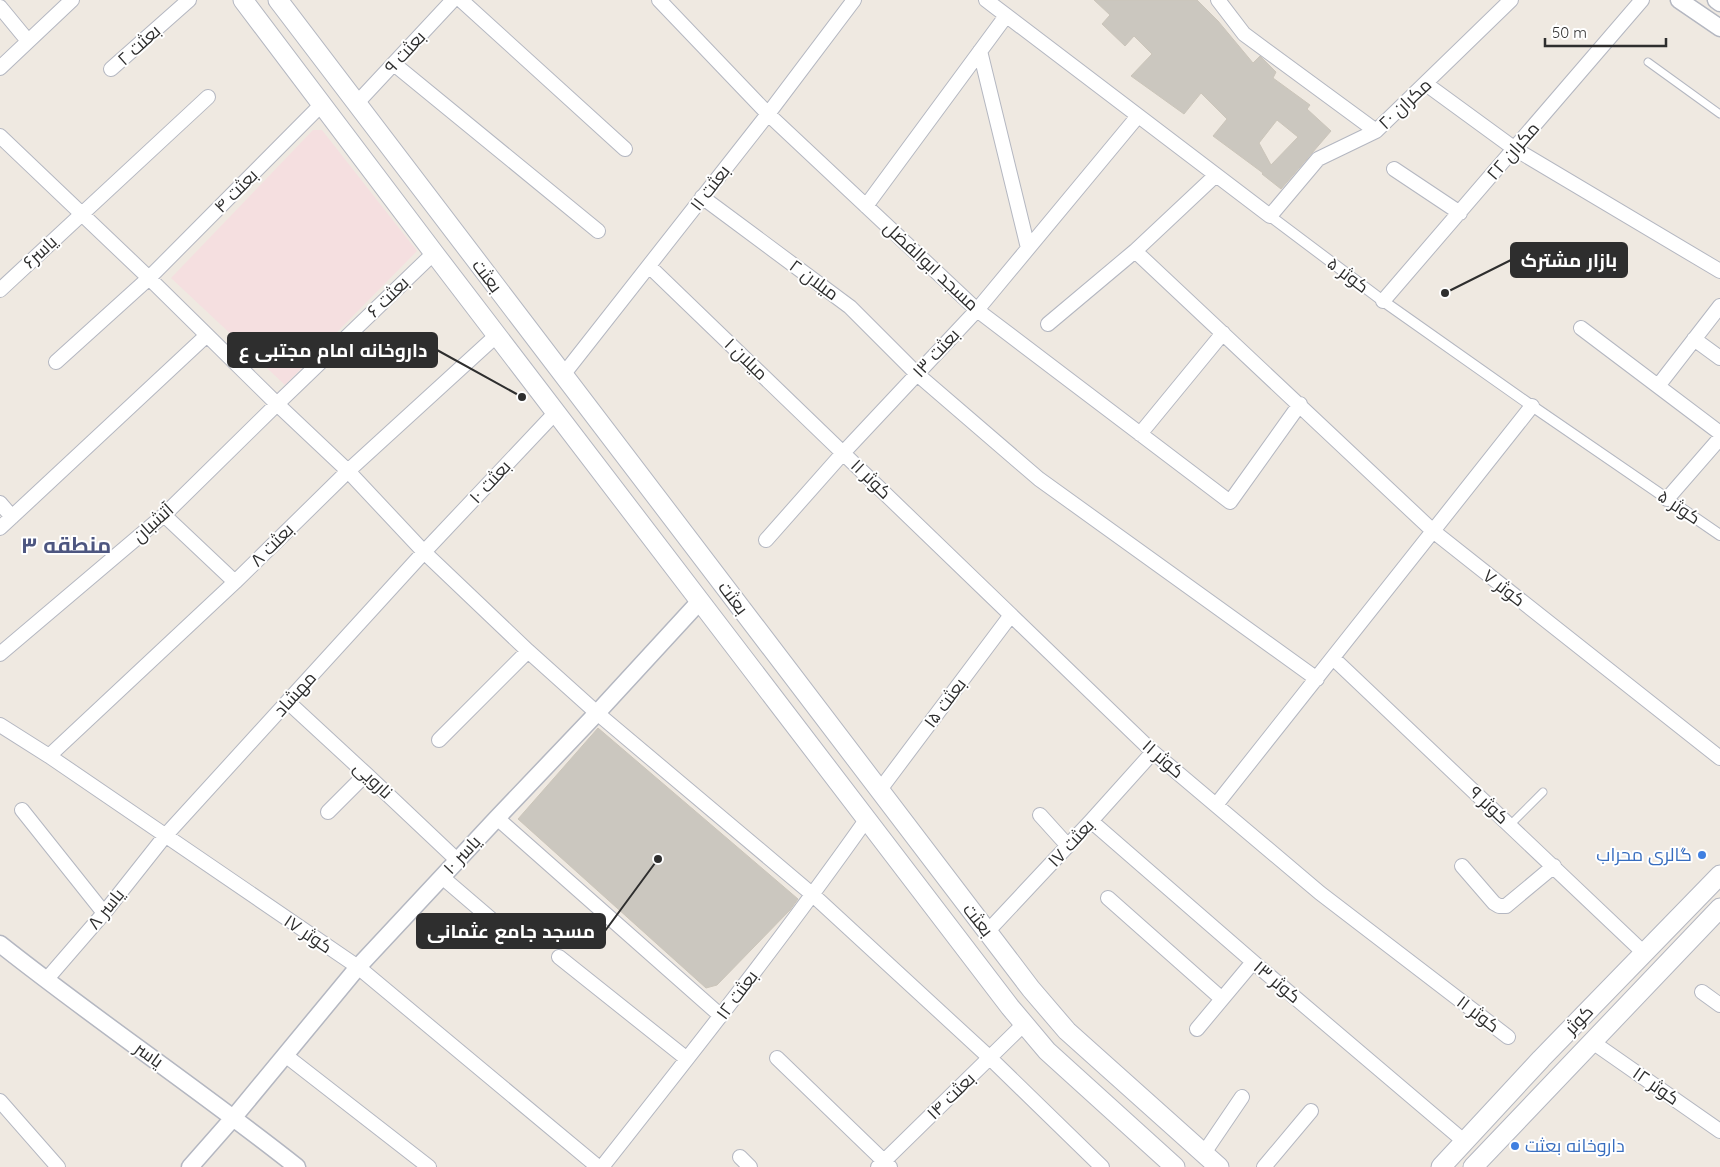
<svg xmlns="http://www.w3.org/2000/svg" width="1720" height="1167" font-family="Quicksand,Cairo,sans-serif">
  <rect width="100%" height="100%" fill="#efe9e1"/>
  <!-- medical -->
  <path fill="#f5dfe0" d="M313,130H322L417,251L285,385L171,278Z"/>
  <!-- building -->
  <path fill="#cbc7bf" stroke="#cbc5ba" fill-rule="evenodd" d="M1094,0H1197L1218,21L1253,63L1260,56L1276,72L1273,78L1310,105L1307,109L1331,131L1281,189L1262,174L1263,173L1213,136L1227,119L1201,93L1184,114L1131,76L1152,54L1134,36L1125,46L1102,24L1110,15ZM1277,120L1298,137L1271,165L1259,143Z
    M598,728L798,899L790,910L717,985L706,988L518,819Z"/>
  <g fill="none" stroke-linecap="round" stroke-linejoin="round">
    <!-- service casing -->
    <g stroke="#b4b7c1" stroke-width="9">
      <path id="service" d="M1648,62L1720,114
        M1510,825L1543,792"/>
    </g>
    <!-- pedestrian casing -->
    <g stroke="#b4b7c1" stroke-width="12">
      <path id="pedestrian" d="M1270,216L1383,301L1532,406L1720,535"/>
    </g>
    <!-- minor casing -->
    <g stroke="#b4b7c1" stroke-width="16">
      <path id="minor" d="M461,0L625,149
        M659,0L768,114L977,310L1230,502L1300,404
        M986,0L1270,216L1318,159L1376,131L1511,0
        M1218,0L1244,34L1376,131
        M0,7L28,41
        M980,51L1028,248
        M394,64L598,231
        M0,68L72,0
        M111,69L189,0
        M1426,84L1515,149L1720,271
        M356,104L453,0
        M0,136L149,278L277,404L348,471L424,552L528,651L597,713L813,895L990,1058L1102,1167
        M1394,169L1460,213
        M702,197L850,307L917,374L1039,479L1317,679
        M866,206L1006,16
        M1135,251L1433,531L1720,758
        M649,266L1153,752L1320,893L1508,1037
        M0,290L208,97
        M1383,301L1642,0
        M1048,324L1135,251L1216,175
        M1581,328L1720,433
        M1694,339L1720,358
        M56,362L149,278L322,104
        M563,375L768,114L854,0
        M1658,386L1720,306
        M1140,434L1223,333
        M1667,499L1720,438
        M0,503L12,517
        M164,515L235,582
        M0,528L207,335
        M766,540L843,453L977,310L1138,116
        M0,654L164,515L277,404L434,253
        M1333,658L1644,953
        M288,702L366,774L457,860
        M0,725L49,756L358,967L598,1167
        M439,740L528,651
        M49,756L235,582L348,471L497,335
        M879,791L1011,615
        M1216,805L1532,406
        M22,810L104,913
        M328,812L366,774
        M1040,815L1068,846
        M497,818L721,1016
        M1091,821L1259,967L1465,1142
        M1462,866L1494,903L1499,906H1506L1554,866
        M442,877L498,925
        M1108,898L1222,999
        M987,932L1091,821L1153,752
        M559,957L687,1059
        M46,980L104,913L165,836L424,552L556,412
        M1702,992L1720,1005
        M1197,1029L1253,962
        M1591,1041L1720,1131
        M285,1055L429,1167
        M777,1058L890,1167
        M0,1101L58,1167
        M1204,1153L1242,1097
        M740,1157L750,1167
        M602,1167C692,1053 782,939 866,820
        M878,1167L1024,1024
        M1264,1167L1311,1111"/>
    </g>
    <!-- tertiary casing -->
    <g stroke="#b4b7c1" stroke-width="19">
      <path id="tertiary" d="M1679,0L1720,28
        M1716,0L1720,3
        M0,944C97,1021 200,1090 297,1167
        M190,1167L234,1117L358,967L497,818L597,713L700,601"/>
    </g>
    <!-- secondary casing -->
    <g stroke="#b4b7c1" stroke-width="21">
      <path id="secondary" d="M243,0L434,253L1010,1007L1047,1051L1175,1167
        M278,0L1031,989L1067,1031L1219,1167
        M1441,1167L1541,1059L1720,875
        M1473,1167L1720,908"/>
    </g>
    <!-- service -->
    <use href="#service" stroke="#fff" stroke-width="7"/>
    <!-- pedestrian -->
    <use href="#pedestrian" stroke="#fff" stroke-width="10"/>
    <!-- minor -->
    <use href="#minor" stroke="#fff" stroke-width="14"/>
    <!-- tertiary -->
    <use href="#tertiary" stroke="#fff" stroke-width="16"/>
    <!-- secondary -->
    <use href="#secondary" stroke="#fff" stroke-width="19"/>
  </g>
  <!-- markers -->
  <g fill="#3f7fe0" stroke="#fff" stroke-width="2">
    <circle cx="1702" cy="855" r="5"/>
    <circle cx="1515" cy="1146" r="5"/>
  </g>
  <g text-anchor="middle" stroke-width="4" stroke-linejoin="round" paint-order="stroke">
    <!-- street labels -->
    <g font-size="18" fill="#2e2e2e" stroke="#fff">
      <text transform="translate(139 45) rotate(-42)" y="6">بعثت ۲</text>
      <text transform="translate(405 52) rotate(-47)" y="6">بعثت ۹</text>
      <text transform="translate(1405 104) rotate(-43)" y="6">مکران ۲۰</text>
      <text transform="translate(1513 151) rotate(-49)" y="6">مکران ۲۲</text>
      <text transform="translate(710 188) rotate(-52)" y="6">بعثت ۱۱</text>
      <text transform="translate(236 191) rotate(-45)" y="6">بعثت ۴</text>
      <text transform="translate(40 252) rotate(-43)" y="6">یاسر۶</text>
      <text transform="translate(931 266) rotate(43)" y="6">مسجد ابوالفضل</text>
      <text transform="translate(1348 275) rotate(37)" y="6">کوثر ۵</text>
      <text transform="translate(487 276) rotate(53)" y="6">بعثت</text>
      <text transform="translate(814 280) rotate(36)" y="6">میلان ۲</text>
      <text transform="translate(388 297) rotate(-44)" y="6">بعثت ۶</text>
      <text transform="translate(936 353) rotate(-47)" y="6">بعثت ۱۳</text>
      <text transform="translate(746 359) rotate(44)" y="6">میلان ۱</text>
      <text transform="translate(871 479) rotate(44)" y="6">کوثر ۱۱</text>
      <text transform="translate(490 482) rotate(-47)" y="6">بعثت ۱۰</text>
      <text transform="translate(1679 507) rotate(34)" y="6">کوثر ۵</text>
      <text transform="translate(153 523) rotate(-42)" y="6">آتشبان</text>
      <text transform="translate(272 545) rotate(-45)" y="6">بعثت ۸</text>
      <text transform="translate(1504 588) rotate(38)" y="6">کوثر ۷</text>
      <text transform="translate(733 598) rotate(53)" y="6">بعثت</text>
      <text transform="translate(295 694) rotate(-48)" y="6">مهشاد</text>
      <text transform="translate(945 703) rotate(-53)" y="6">بعثت ۱۵</text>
      <text transform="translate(1163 759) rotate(41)" y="6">کوثر ۱۱</text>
      <text transform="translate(373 780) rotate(43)" y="6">نارویی</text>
      <text transform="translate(1489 805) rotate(43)" y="6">کوثر ۹</text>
      <text transform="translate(1071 843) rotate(-47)" y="6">بعثت ۱۷</text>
      <text transform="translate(462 855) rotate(-47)" y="6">یاسر ۱۰</text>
      <text transform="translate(106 909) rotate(-51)" y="6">یاسر ۸</text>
      <text transform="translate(978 920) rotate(52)" y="6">بعثت</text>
      <text transform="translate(308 934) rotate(34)" y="6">کوثر ۱۷</text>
      <text transform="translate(1277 982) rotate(40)" y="6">کوثر ۱۳</text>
      <text transform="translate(737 995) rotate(-53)" y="6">بعثت ۱۲</text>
      <text transform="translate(1478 1014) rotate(37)" y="6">کوثر ۱۱</text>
      <text transform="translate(1579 1020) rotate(-46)" y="6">کوثر</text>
      <text transform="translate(149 1055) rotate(36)" y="6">یاسر</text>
      <text transform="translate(1656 1086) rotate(35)" y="6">کوثر ۱۲</text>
      <text transform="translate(951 1096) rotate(-44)" y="6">بعثت ۱۴</text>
    </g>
    <!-- shop labels -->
    <g font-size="18" fill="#366cbe" stroke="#fff" text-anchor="end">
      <text x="1692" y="861">گالری محراب</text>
      <text x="1525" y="1152" text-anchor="start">داروخانه بعثت</text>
    </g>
    <!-- district labels -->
    <g font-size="22" font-weight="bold" fill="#4d5680" stroke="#fff">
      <text x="66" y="553">منطقه ۳</text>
    </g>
  </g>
  <!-- callouts -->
  <path fill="none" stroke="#2e2e2e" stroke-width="2" d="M1445 293L1511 260M522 397L437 350M658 859L605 931"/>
  <g fill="#2e2e2e" stroke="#fff" stroke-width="2">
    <circle cx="1445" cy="293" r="5"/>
    <circle cx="522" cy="397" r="5"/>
    <circle cx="658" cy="859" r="5"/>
  </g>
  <g fill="#2e2e2e" stroke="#2e2e2e" stroke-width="2">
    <rect x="1511" y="243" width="116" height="34" rx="5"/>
    <rect x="228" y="333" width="209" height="34" rx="5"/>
    <rect x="417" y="914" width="188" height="34" rx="5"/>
  </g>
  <g font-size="19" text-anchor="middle" font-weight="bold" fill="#fff">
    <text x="1569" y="267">بازار مشترک</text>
    <text x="333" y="357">داروخانه امام مجتبی ع</text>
    <text x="511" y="938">مسجد جامع عثمانی</text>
  </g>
  <!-- scale -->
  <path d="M1545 38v8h121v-8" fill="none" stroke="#2e2e2e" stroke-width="2.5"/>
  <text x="1552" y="38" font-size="15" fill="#2e2e2e" stroke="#ffffff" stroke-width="4" paint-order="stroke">50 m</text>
</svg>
